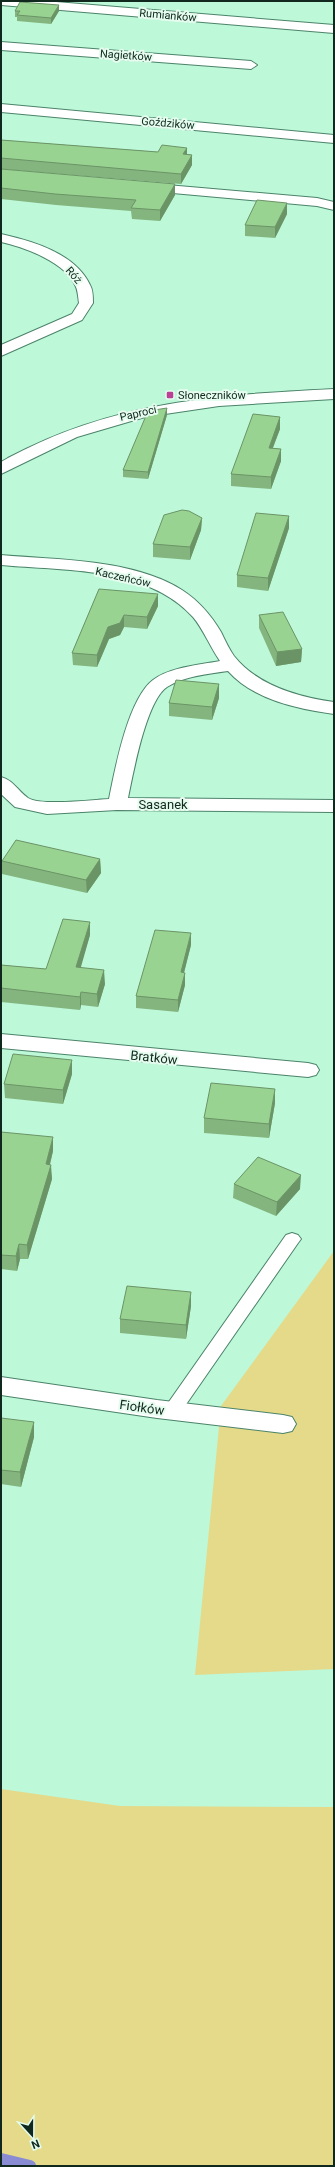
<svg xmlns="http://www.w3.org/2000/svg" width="335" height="2167" font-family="Roboto,sans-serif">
  <rect width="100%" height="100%" fill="#bdf8d9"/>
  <!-- green -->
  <path fill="#e4da89" d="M334,1251V1669L195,1675L221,1406Z
    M1,1789L120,1806L334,1807V2166H1Z"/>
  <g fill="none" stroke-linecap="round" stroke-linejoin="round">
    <!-- stream -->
    <path stroke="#898bd3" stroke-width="12" d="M1,2159L30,2166"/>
    <!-- lane casing -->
    <g stroke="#4b8369" stroke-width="2">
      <path id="lane" d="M292,1233L298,1235L301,1239L298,1243L178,1416L172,1418L166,1416L163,1411L166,1406L286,1235Z"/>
    </g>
    <!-- street casing -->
    <g stroke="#4b8369" stroke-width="2">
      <path id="street" d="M1,1H44L334,25V33L1,5Z
        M1,42L251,61L257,65L251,69L1,50Z
        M1,104L334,135V143L1,112Z
        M144,183L317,198L334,202V210L317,206L139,190L137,187Z
        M1,234C32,241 75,253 90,285C93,290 93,297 93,303L82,320L1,356V345L72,314L79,303C78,297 78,290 75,285C65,262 24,247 1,242Z
        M1,555C58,560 133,559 182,590C199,601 211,615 221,632C225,640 229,649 234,656C258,686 298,697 334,702V714C298,709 254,700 228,671C208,674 184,676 167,687C146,701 133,774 128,798L334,800V812L117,810L47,814L15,807L1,794V777C13,780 18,791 28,798C41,806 91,800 109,799C115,769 128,699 153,680C170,667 199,665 220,661C210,647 204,630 193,617C147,566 64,571 1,565Z
        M1,1034L308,1063L316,1065L319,1070L316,1075L308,1077L1,1048Z
        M1,1377L157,1400L283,1415L292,1417L296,1424L292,1431L283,1433L157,1418L1,1395Z"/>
    </g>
    <!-- secondary casing -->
    <g stroke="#4b8369" stroke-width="2">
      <path id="secondary" d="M334,389V399L219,406L145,417L77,437L1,474V462L8,458C114,401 217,395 334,389Z"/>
    </g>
    <!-- lane -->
    <use href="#lane" fill="#fff" fill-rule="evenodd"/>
    <!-- street -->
    <use href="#street" fill="#fff" fill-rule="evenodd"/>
    <!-- secondary -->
    <use href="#secondary" fill="#fff" fill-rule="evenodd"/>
  </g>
  <!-- wall -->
  <path fill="#84b57e" d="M59,5V11L51,24L17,21V17H15V11Z
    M1,140L158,152L187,148V154L192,155V165L181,184L1,169Z
    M1,169L175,195L160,221L132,219L131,211L56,205L1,199Z
    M287,214L275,238L245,236V225Z
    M167,415L148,479L123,477V470Z
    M280,417V429L273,448L281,461L271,489L231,486V474Z
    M202,518L201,530L190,560L153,557V544Z
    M289,528L268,591L237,587V575Z
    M99,589L158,606L147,629L124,627L120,635L109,639L97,667L73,665L72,653Z
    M259,615L302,649L301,662L276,666L259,628Z
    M219,684V698L212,720L169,716V703Z
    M100,859L101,873L87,893L2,874V861Z
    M90,935L80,967L105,984L98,1007L81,1005L80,1010L1,1002V965L46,969Z
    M191,945L184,973H185V985L178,1012L136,1008V996Z
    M72,1074L63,1104L5,1098L4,1084Z
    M275,1103L269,1138L204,1133V1118Z
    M1,1132L53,1151L50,1165L52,1179L28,1259H20L17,1271L1,1269Z
    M234,1184L300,1189L276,1216L233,1198Z
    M191,1306L186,1339L120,1333V1319Z
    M1,1418L34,1437L21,1487L1,1484Z"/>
  <!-- shaded-wall -->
  <path fill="#6b9466" d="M59,5V11L51,24V18Z
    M187,148V158L183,154Z
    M192,155V165L181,184V174Z
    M175,184V195L160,221V210Z
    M287,203V214L275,238V227Z
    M167,408V415L148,479V472Z
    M280,417V429L268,460L269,448Z
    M281,449V461L271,489V477Z
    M289,516V528L268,591V578Z
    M202,518L201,530L190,560V547Z
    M158,594V606L147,629V617Z
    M124,615V627L120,635L109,639L97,667V655L108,627Z
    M302,649L301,662L276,666L277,652Z
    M219,684V698L212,720V707Z
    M100,859L101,873L87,893L86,880Z
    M90,922V935L77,981L76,967Z
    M191,933V945L181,984V972Z
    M104,970L105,984L98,1007L97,994Z
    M185,973V985L178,1012V1000Z
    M81,992V1005L80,1010V997Z
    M72,1060V1074L63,1104V1090Z
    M275,1089V1103L269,1138V1124Z
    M53,1137V1151L46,1179V1164Z
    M51,1165L52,1179L28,1259L27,1245Z
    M301,1175L300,1189L276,1216L277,1202Z
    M19,1244L20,1259L17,1271L16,1256Z
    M191,1292V1306L186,1339V1325Z
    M34,1422V1437L21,1487L20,1472Z"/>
  <!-- building -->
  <path fill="#99d392" stroke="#6b9466" d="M20,2L59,5L51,18L17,15L20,11H15Z
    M1,140L158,152L162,145L187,148L183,154L192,155L181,174L1,158Z
    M1,169L175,184L160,210L131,208L136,200L55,194L1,188Z
    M257,200L287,203L275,227L245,225Z
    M167,408L148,472L123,470L148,411Z
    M253,414L280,417L269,448L281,449L271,477L231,474Z
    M182,510L189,511L202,518L190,547L153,544L164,515Z
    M256,513L289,516L268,578L237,575Z
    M99,589L158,594L147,617L124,615L120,623L108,627L97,655L72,653Z
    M283,612L302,649L277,652L259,615Z
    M176,680L219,684L212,707L169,703Z
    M16,840L100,859L86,880L2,861Z
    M63,919L90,922L76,967L104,970L97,994L81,992L80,997L1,988V965L46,969Z
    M155,930L191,933L181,972L185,973L178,1000L136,996Z
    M13,1054L72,1060L63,1090L4,1084Z
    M211,1083L275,1089L269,1124L204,1118Z
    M1,1132L53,1137L46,1164L51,1165L27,1245L19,1244L16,1256L1,1255Z
    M258,1157L301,1175L277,1202L234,1184Z
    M127,1286L191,1292L186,1325L120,1319Z
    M1,1418L34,1422L20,1472L1,1470Z"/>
  <!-- markers -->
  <rect fill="#ba4195" stroke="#e5fcef" stroke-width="1.5" x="166" y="391" width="8" height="8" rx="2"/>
  <g text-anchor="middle" stroke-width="4" stroke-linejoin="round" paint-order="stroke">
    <!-- far-street labels -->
    <g font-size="11" fill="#10281d" stroke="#e5fcef">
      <text transform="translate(168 15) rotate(5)" y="4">Rumianków</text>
      <text transform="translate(126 55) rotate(4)" y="4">Nagietków</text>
      <text transform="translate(168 123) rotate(5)" y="4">Goździków</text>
      <text transform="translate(74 275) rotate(49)" y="4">Róż</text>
      <text transform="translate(138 413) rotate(-13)" y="4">Paproci</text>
      <text transform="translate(123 577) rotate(13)" y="4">Kaczeńców</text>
    </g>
    <!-- far-poi labels -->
    <g font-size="11" fill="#10281d" stroke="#e5fcef" text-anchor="start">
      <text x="178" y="399">Słoneczników</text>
    </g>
    <!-- street labels -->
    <g font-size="13" fill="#10281d" stroke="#e5fcef">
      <text x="163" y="809">Sasanek</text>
      <text transform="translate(154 1057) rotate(6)" y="5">Bratków</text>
      <text transform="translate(142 1407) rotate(8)" y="5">Fiołków</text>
    </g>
  </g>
  <!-- border -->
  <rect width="335" height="2167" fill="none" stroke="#10281d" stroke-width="4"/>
  <!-- north arrow -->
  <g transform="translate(32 2135) rotate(159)" stroke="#e5fcef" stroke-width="3" paint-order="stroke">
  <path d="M0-3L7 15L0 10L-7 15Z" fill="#10281d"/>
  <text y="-6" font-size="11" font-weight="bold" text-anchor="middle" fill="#10281d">N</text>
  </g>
</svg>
